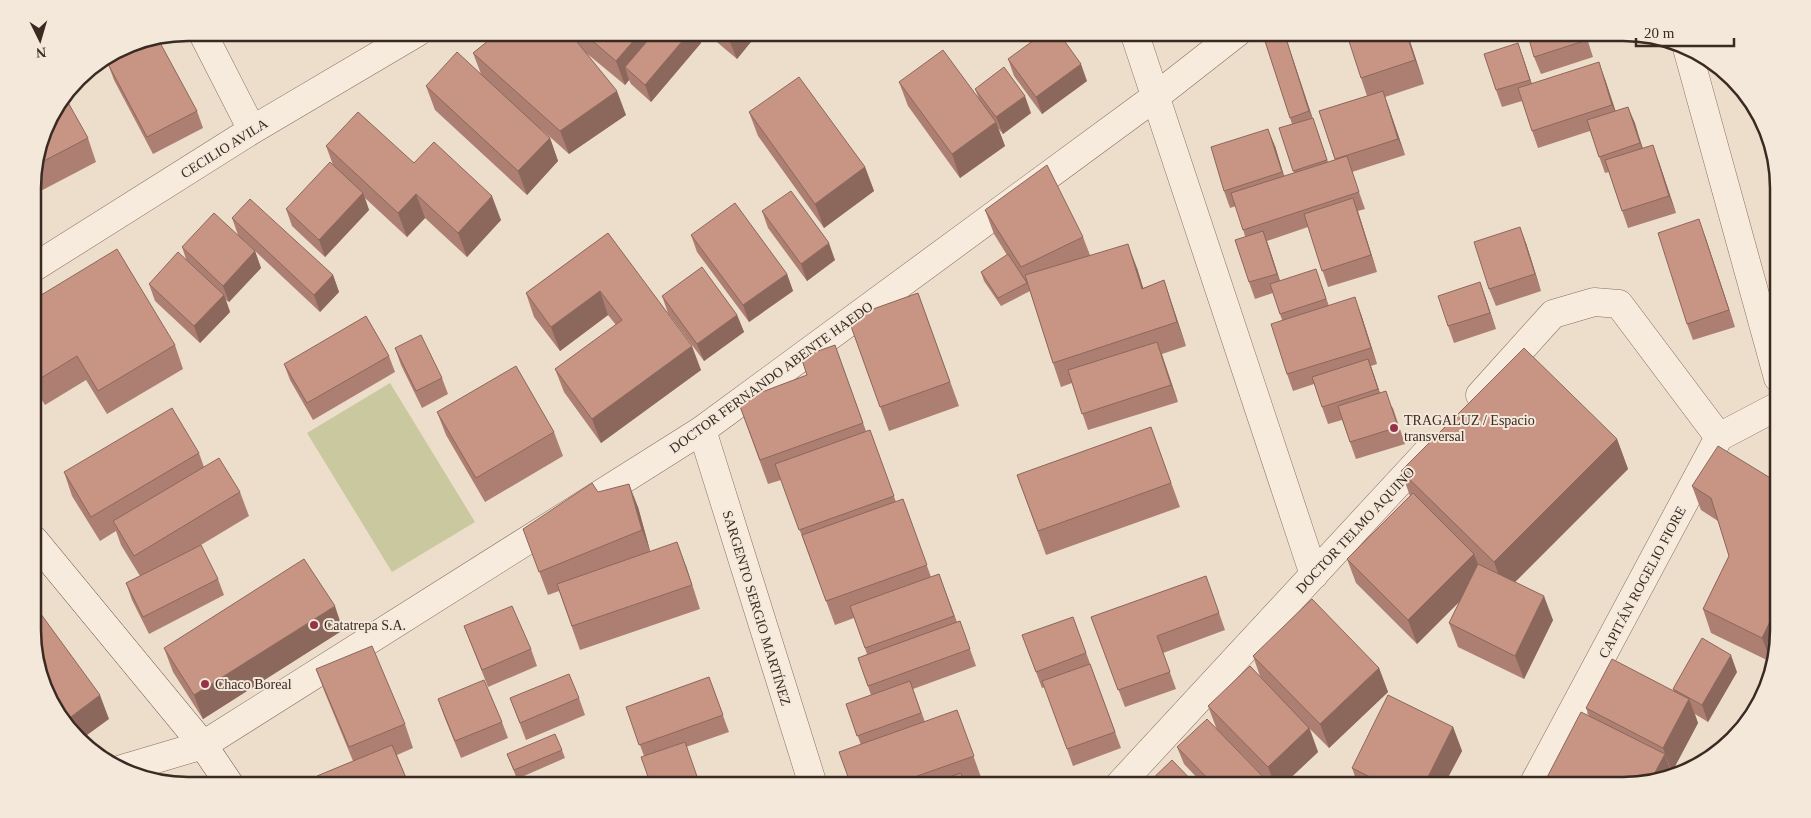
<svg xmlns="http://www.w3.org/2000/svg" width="1811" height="818" font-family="Georgia,serif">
  <rect width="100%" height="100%" fill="#edddcb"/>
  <!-- pitch -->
  <path fill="#cac89f" d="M390,383L475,522L392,572L307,433Z"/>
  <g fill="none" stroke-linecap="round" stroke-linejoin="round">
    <!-- street casing -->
    <g stroke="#896e60" stroke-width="29">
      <path id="street" d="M202,32L252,130
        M1134,32L1314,575
        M1687,48L1778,378
        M33,268L252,130L418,32
        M1480,395L1553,314L1594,302L1619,304L1719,437
        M702,430L813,785
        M122,769L203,745L702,430L1155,97L1238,32
        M1119,785L1429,450
        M1533,785L1719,437L1778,406"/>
    </g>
    <!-- secondary casing -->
    <g stroke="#6b5043" stroke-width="29">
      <path id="secondary" d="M34,540L203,745L230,785"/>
    </g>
    <!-- street -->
    <use href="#street" stroke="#f7ebde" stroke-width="28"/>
    <!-- secondary -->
    <use href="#secondary" stroke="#f7ebde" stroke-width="28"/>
  </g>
  <!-- wall -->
  <path fill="#ac7f72" d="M499,32H697L701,43L651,102L631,84L629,80L625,85L585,52L626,115L569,154L540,128L550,138L558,161L527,195L435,110L426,86L481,74L473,53Z
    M705,32H759L737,59Z
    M774,32H783L780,37Z
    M1262,32H1284L1312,118L1319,135L1328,162L1335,160L1319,111L1367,96L1361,78L1407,32L1424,84L1385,97L1405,155L1352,172L1365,209L1358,211L1377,272L1328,287L1308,227L1267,241L1280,281L1322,286L1329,306L1361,314L1377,364L1371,366L1380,393L1393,408L1405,444L1356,459L1342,420L1328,424L1314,384L1293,391L1287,374L1282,320L1273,293L1255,299L1249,282L1245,236L1236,206L1230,208L1224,191L1275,146L1284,176L1294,173L1279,128L1292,124Z
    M1585,32L1593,57L1541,74L1534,57Z
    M148,41L110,61L108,57L129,44Z
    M1518,43L1532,84L1605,79L1615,111L1628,107L1643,148L1659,162L1676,213L1628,228L1609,172L1605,173L1590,131L1538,148L1522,101L1502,107L1496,90Z
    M1008,59L1087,81L1042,114L1014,76Z
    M108,64L197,111L203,128L153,154L114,80Z
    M899,82L979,99L975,89L1031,113L1003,134L998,128L1005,146L960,178L908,106Z
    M749,112L865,167L874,191L824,228L758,136Z
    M49,119L88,138L96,162L33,195V178Z
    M326,146L414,163L501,220L467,257L425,218L407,237L365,198L369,210L325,257L292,226L286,209L333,165Z
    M985,210L1083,237L1090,255L1137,268L1143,288L1164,280L1186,346L1162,354L1178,402L1088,430L1072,383L1061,387L1053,363L1030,291L1001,306L984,281L981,272L1007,255L994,234Z
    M762,211L835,260L807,281L768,228Z
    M232,218L333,275L339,292L320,312L238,235Z
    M608,233L701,370L601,443L564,392L555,369L616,325L608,315L560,351L534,317L526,293Z
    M691,235L787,274L793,291L749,322L697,252Z
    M1705,236L1735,327L1693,340L1687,324Z
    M1526,243L1541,291L1496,306L1489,289Z
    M182,247L255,251L261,268L229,302L226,300L230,312L200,343L155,301L149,284L186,259Z
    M1480,282L1496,329L1454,343L1448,326Z
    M918,293L959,406L889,431L848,318Z
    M662,296L737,315L744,332L704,361L668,313Z
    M33,300L175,345L183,369L107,414L86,380L45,405L33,385Z
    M835,345L866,431L870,430L896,502L903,499L931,577L939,574L957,622L960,621L976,666L913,689L925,722L957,710L982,780L967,785H851L861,745L846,704L871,695L858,658L867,654L854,618L835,625L781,480L768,484L738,401L807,375Z
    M395,348L442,378L448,394L422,408L401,365Z
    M389,356L395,372L313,420L290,380L284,364Z
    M437,412L554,432L563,456L485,502L446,435Z
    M1151,427L1180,507L1046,555L1017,475Z
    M1617,439L1628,469L1515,582L1553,620L1524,679L1458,647L1449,623L1460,601L1417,644L1356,583L1347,559L1410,496L1401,471Z
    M199,453L204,467L240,492L249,516L191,551L218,579L224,595L149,634L132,600L126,583L140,576L121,545L116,531L100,541L72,496L64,472Z
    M1692,486L1778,496V630L1773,657L1771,662L1711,633L1703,609L1729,556L1718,521L1701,510Z
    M598,492L638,507L650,551L686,566L700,609L580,650L559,591L548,595L523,529Z
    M1206,576L1225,630L1163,653L1176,689L1125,707L1091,617Z
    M1073,617L1121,748L1073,766L1045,687L1042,688L1022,635Z
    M464,626L531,649L537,666L488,687Z
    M343,630L203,719L173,672L164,648Z
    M1253,656L1379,668L1388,692L1329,748L1310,729L1318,752L1283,785H1271L1227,740L1268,785H1204L1184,764L1177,747L1217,730L1208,706L1261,679Z
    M316,669L405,724L413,748L397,755L409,785H321L317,776L353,761L325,693Z
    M1737,672L1708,722L1695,714L1698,723L1672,772L1671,771V772L1633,785H1543L1589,716L1586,708L1674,691L1673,689Z
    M709,677L729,732L686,747L644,756L626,707Z
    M510,698H579L585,715L526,740Z
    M438,699L502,722L508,738L461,758L444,716Z
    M1453,727L1462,751L1444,785H1358L1352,768Z
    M562,750L565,758L517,779L507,754Z"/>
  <!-- shaded-wall -->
  <path fill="#8c685c" d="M641,32H670L625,67L629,80L625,85L616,61Z
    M690,32H697L701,43L651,102L645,85Z
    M739,32H759L737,59L730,42Z
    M778,32H783L780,37Z
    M1284,32L1316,128L1309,111Z
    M1406,32H1407L1424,84L1415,60Z
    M1518,43L1524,60L1536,97L1530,80Z
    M1599,62L1605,79L1619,121L1612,105Z
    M1081,64L1087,81L1042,114L1036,97Z
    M617,91L626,115L569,154L560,131Z
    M1383,91L1389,108L1405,155L1398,139Z
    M1025,96L1031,113L1003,134L996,117Z
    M1628,107L1635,123L1646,160L1640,143Z
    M996,122L1005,146L960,178L952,154Z
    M1268,129L1275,146L1288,189L1282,172Z
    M550,138L558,161L527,195L518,171Z
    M1653,145L1659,162L1676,213L1669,196Z
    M865,167L874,191L824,228L815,204Z
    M363,193L369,210L325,257L319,240Z
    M416,194L425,218L407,237L398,213Z
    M492,196L501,220L467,257L458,233Z
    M1353,198L1359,215L1377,272L1371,255Z
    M1699,219L1705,236L1735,327L1729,310Z
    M1520,227L1526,243L1541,291L1535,274Z
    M1263,231L1269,247L1283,290L1277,274Z
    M829,243L835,260L807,281L801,264Z
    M1128,244L1137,268L1151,313L1142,289Z
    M255,251L261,268L229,302L223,286Z
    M787,274L793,291L749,322L743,305Z
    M333,275L339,292L320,312L314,295Z
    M1164,280L1186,346L1177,322Z
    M1480,282L1486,299L1496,329L1490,313Z
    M600,291L608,315L560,351L551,327Z
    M224,295L230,312L200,343L194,326Z
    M1355,297L1361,314L1377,364L1371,348Z
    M737,315L744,332L704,361L697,344Z
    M1157,342L1163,359L1178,402L1171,385Z
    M692,346L701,370L601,443L592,419Z
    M1368,359L1374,375L1384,406L1378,389Z
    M1617,439L1628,469L1505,592L1494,562Z
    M629,484L638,507L651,554L642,530Z
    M677,542L686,566L700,609L692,585Z
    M1474,554L1483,578L1417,644L1408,620Z
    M1544,596L1553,620L1524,679L1515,656Z
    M1778,605V630L1773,657L1771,662L1762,638Z
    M335,606L343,630L203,719L194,695Z
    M1731,655L1737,672L1708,722L1702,705Z
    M1379,668L1388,692L1329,748L1320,724Z
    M100,695L109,719L83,738L65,724L64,722Z
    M1689,699L1698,723L1672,772L1663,748Z
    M1453,727L1462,751L1444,785H1424Z
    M1309,728L1318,752L1283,785H1275L1268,767Z
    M1665,754L1671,772L1652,778Z
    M1266,780L1268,785H1260Z"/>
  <!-- building -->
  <path fill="#c89484" stroke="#8c685c" d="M499,32H569L617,91L560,131L473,53Z
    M582,32H641L616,61Z
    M655,32H690L645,85L625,67Z
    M719,32H739L730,42Z
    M1045,32H1058L1081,64L1036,97L1008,59Z
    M1262,32H1284L1309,111L1290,118Z
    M1346,32H1406L1415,60L1361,78Z
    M1527,32H1585L1587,40L1534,57Z
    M158,39L197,111L147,137L108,64L152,40Z
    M1518,43L1530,80L1496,90L1484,54Z
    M943,50L996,122L952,154L899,82Z
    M457,52L550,138L518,171L426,86Z
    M1599,62L1612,105L1532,131L1518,88Z
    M1004,67L1025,96L996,117L975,89Z
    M799,77L865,167L815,204L749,112Z
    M1383,91L1398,139L1335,159L1319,111Z
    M65,97L88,138L36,165L49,119Z
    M1628,107L1640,143L1599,157L1587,120Z
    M358,112L414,163L434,142L492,196L458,233L416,194L398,213L326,146Z
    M1313,118L1327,160L1293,171L1279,128Z
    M1268,129L1282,172L1224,191L1211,147Z
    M1653,145L1669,196L1622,211L1605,160Z
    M1347,156L1359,192L1243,230L1231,193Z
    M330,162L363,193L319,240L286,209Z
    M1047,165L1083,237L1021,267L985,210Z
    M791,191L829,243L801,264L762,211Z
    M1353,198L1371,255L1322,271L1304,214Z
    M250,199L333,275L314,295L232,218Z
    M735,203L787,274L743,305L691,235Z
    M214,213L255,251L223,286L182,247Z
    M1699,219L1729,310L1687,324L1658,233Z
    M1520,227L1535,274L1489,289L1474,242Z
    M1263,231L1277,274L1249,282L1235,240Z
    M608,233L692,346L592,419L555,369L622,320L600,291L551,327L526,293Z
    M1128,244L1142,289L1164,280L1177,322L1053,363L1025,275Z
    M117,249L175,345L98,391L77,356L36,381L33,375V300Z
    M178,252L224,295L194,326L149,284Z
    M1008,254L1027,283L998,298L981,272Z
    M702,267L737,315L697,344L662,296Z
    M1316,269L1326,299L1280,314L1270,284Z
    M1480,282L1490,313L1448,326L1438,296Z
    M918,293L950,382L880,407L848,318Z
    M1355,297L1371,348L1287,374L1271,324Z
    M366,316L389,356L307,403L284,364Z
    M421,335L442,378L416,391L395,348Z
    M1157,342L1171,385L1082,414L1068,370Z
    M835,345L863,423L760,460L738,401L807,375L801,357Z
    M1524,348L1617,439L1494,562L1401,471Z
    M1368,359L1378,389L1322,407L1312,377Z
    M516,366L554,432L476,478L437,412Z
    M1386,391L1398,427L1350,442L1338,406Z
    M172,408L199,453L91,517L64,472Z
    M1151,427L1171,483L1038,531L1017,475Z
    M870,430L894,496L799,530L775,464Z
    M1718,446L1772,479L1778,499V605L1762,638L1703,609L1729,556L1711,498L1692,486Z
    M219,458L240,492L134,556L113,521Z
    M592,483L598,492L629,484L642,530L539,572L523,529Z
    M1413,493L1474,554L1408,620L1347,559Z
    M903,499L927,565L826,601L802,535Z
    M677,542L692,585L572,626L557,584Z
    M201,545L218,579L143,617L126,583Z
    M304,559L335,606L194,695L164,648Z
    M1478,564L1544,596L1515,656L1449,623Z
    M939,574L954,616L865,648L850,606Z
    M1206,576L1219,613L1157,636L1170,672L1118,690L1091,617Z
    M1312,599L1379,668L1320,724L1253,656Z
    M35,606L100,695L64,722L34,650V607Z
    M512,606L531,649L482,670L464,626Z
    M1073,617L1086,653L1036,672L1022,635Z
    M960,621L970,649L868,686L858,658Z
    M1702,638L1731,655L1702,705L1673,689Z
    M372,646L405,724L349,747L316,669Z
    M1612,659L1689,699L1663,748L1586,708Z
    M1090,664L1115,732L1067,749L1042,681Z
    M1250,666L1309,728L1268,767L1208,706Z
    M569,674L579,698L520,723L510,698Z
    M709,677L723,715L639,745L626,707Z
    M484,680L502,722L455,741L438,699Z
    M910,681L921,713L857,736L846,704Z
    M1388,695L1453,727L1424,785H1386L1352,768Z
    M957,710L974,756L892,785H851L839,752Z
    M1581,712L1665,754L1652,778L1633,785H1615L1611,783L1610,785H1543Z
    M1207,719L1266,780L1260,785H1214L1177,747Z
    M555,734L562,750L514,770L507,754Z
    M685,742L700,785H651L641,757Z
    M392,745L409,785H321L317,776Z
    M1172,760L1196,785H1146Z
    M961,773L965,785H926Z"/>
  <!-- markers -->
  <g fill="#943446" stroke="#f4e8da" stroke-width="2">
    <circle cx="1394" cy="428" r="5"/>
    <circle cx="314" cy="625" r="5"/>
    <circle cx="205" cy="684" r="5"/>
  </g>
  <g text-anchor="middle" stroke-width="4" stroke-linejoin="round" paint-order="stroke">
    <!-- street labels -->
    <g font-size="14" fill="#3a2a22" stroke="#f4e8da">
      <text transform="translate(224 148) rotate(-32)" y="5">CECILIO AVILA</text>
      <text transform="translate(771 377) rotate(-36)" y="5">DOCTOR FERNANDO ABENTE HAEDO</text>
      <text transform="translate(1355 530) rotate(-47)" y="5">DOCTOR TELMO AQUINO</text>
      <text transform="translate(1642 582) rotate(-62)" y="5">CAPITÁN ROGELIO FIORE</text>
      <text transform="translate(757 608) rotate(73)" y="5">SARGENTO SERGIO MARTÍNEZ</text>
    </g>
    <!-- poi labels -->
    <g font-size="14" fill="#3a2a22" stroke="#f4e8da" text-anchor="start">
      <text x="1404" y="425">TRAGALUZ / Espacio<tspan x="1404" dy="16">transversal</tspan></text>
      <text x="324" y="630">Catatrepa S.A.</text>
      <text x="215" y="689">Chaco Boreal</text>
    </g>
  </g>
  <!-- crop -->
  <path d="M0 0H1811V818H0ZM188 41H1623A147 147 0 0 1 1770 188V630A147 147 0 0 1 1623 777H188A147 147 0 0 1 41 630V188A147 147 0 0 1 188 41Z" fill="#f4e8da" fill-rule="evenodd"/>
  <path fill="none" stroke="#3a2a22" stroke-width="2.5" d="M188 41H1623A147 147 0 0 1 1770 188V630A147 147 0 0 1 1623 777H188A147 147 0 0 1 41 630V188A147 147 0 0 1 188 41Z"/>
  <!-- north arrow -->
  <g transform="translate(40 40) rotate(175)" stroke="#f4e8da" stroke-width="4" paint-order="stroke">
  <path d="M0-4L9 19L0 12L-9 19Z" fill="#3a2a22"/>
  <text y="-8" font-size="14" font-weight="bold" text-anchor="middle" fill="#3a2a22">N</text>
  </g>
  <!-- scale -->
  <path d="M1636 38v8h98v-8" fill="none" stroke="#3a2a22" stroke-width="2.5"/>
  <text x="1644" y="38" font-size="15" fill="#3a2a22" stroke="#f4e8da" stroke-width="4" paint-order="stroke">20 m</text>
</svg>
